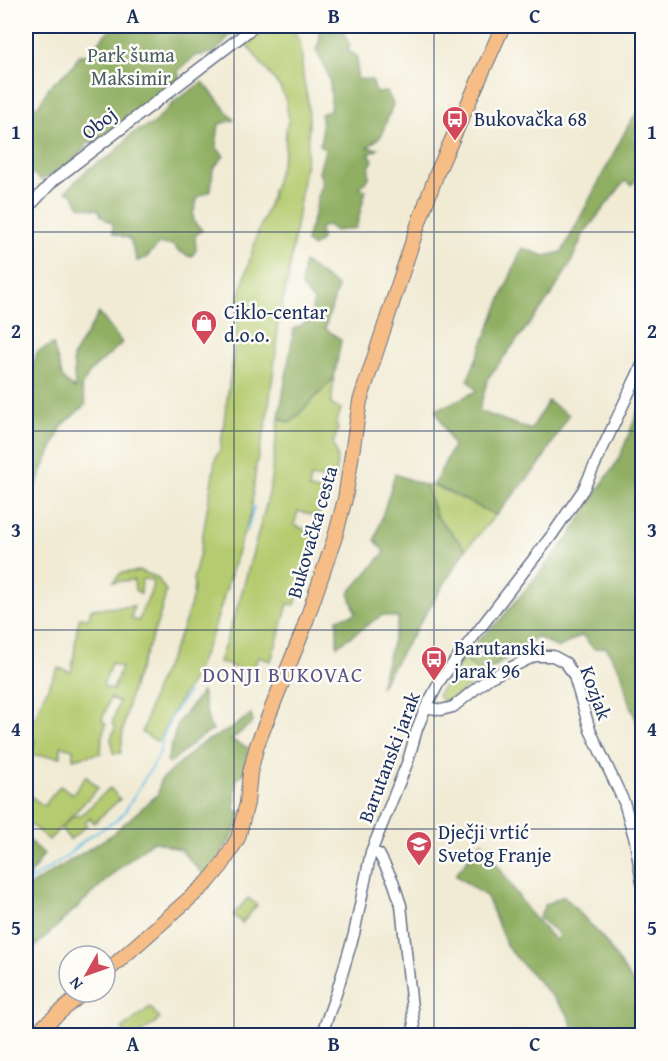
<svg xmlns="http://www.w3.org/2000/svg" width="668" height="1061" font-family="'Gentium Book Plus',serif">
  <rect width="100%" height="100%" fill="#fdfcf7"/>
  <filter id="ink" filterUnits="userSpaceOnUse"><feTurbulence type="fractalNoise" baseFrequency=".0167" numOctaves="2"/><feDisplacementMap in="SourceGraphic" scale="12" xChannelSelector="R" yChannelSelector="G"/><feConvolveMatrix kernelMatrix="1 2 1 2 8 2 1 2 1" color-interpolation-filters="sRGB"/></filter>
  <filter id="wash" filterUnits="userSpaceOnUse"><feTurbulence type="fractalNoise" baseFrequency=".008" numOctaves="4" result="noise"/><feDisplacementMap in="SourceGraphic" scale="24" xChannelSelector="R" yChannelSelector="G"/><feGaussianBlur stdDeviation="1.35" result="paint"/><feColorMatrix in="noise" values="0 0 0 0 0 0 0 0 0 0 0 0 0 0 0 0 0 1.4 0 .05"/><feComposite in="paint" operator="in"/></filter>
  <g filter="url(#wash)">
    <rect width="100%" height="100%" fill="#f1ebd4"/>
    <!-- green -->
    <path fill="#b5cb70" stroke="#687d67" stroke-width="1.5" fill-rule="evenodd" d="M268,26H292L301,45L303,78L308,101L309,123L307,154L288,279L277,328V344L271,390L266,424L256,466L251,513L240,544L213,632L192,681L176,706L158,742L142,733C148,716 151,696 159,680C169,661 199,597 193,580L200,552L216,456L220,451L240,305L238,301L258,232L269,204L285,151L286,129L289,120L286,101L280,87L246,44Z
      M334,378L331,405L341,409L336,424L338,429L333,444L337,455L336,478L334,481L311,477L309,489L325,492L320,514L311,515L298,511L294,525L306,530L317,539L310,553L295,605L288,604L271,661L258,657L255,665L249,672L219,662L240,599L269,494L279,418L290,423Z
      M434,485L496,515L466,549L436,516L426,486Z
      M140,571L157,577L166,591C160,623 146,650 135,680C127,704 122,728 121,753H113L111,739L115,727L112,724L119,702L110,698L102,720L106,724L102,736L101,753L73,759V749L61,746V757L32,755L35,740L26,739V716L35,719L41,701L58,668L71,672C76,654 74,635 80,617L89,618L91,609L134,606L131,619L139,621C143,601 152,600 153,580L142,579L141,594L135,590L134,580L113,582L121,573ZM111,663L121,667L113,690L103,686Z
      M463,659L484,674L451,700L445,702L441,700L438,694Z
      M86,776L98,788L49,840L26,821V797L28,794L44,806L60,786L73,794Z
      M110,788L120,799L94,823L90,818L85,822L87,825L70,840L61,828L73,816H80Z
      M248,898L257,905L242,923L233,915Z
      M150,1007L160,1019L138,1035H127L122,1029Z"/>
    <!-- forest -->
    <path fill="#90af62" stroke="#566f60" stroke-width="1.5" d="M117,26H247L229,35L223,45L213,53L195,56L178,71L180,81L106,140L88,143C73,162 63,171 40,180L26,168V109L39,105L49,87L73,66L79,55H89L105,34Z
      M319,26H347L344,33L350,46L348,51L357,56V79L372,80L376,93L387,92L393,104L381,136L368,147L378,149L369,154L373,160L369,168V178L359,188L366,190L356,228L335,231L328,225L320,228L321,240L313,247L306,242C308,231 312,223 315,212C318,202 317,193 323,182L319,173L325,149L319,145L322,140L321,114L330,111C333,85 329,72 316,51L320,39Z
      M203,82L234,120L219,124L216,147L224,156L213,169L211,191L198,197L193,214L194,222L202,230L195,236L196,250L191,257L178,251L173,245L159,244L146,258L137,261L130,239L113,233V224L101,216L99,210L80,206L72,193L66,191L88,169L112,155L133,133L153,124L175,101Z
      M642,105L636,127L634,144L642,150V174L631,185L625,181L584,233L570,265L550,297L488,378L479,411L531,430L548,401L569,415L539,465L496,515L434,485L453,446L436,410L477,391L468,379L522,248L545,256L562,252L628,126Z
      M304,262L338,287L325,328L341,340L334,378L290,423L279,418L294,329L309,321L314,301L301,286Z
      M99,313L122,343L90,372L81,387L86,404L62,426L34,489L26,488V447L32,430L26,423V407L37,387L29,379L37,352L53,344L63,379L75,389L73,356Z
      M642,401V734L628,700L622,674L606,647L594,649L582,635L558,648L537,637L484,674L466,661L472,654L477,657L482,652L475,643L501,619L568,539L592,499L619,459Z
      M395,474L426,486L436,516L466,549L380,687L399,618L382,615L337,646V619L356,614L349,593L385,552L375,540Z
      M202,692L209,724L213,730L198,739L169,764L167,761L178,722Z
      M251,714L253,722L231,740L249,748L243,774L236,780L235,809L241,813L233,836L205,877L181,850L153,841L115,872L26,955V888L110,836L158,794L160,781L202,743L231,729Z
      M26,838L44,854L26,882Z
      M482,842L529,912L556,941L559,934L539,918L545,905L564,896L603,938L636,987L642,1002V1035H576L567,1013L507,947L487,897L455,875Z"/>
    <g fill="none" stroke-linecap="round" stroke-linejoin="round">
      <!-- stream -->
      <path stroke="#6cc0e9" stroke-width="2" d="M247,531L254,507
        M26,883L67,856L87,838L117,820L124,813L159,755L163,736L172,716L188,692"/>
    </g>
  </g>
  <g filter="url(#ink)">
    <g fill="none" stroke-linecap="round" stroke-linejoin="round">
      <!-- minor casing -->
      <g stroke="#667187" stroke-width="13">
        <path id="minor" d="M26,210L53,181L255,26
          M426,707L441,710L453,707L489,678L535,656H553L566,663L574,676L590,730L624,802L635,840L642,883
          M371,852L379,854L393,881L401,905L415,1036
          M321,1036L337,991L354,934L371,852L408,761L417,729L426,707L441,679L552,535L583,490L642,365"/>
      </g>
      <!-- major casing -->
      <g stroke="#667187" stroke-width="16">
        <path id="major" d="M105,973L208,882L222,865L238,838L247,803L250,773L257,745L302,633L335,537L345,499L360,401L418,225L437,173L503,26
          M32,1036L84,992"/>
      </g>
      <!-- minor -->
      <use href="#minor" stroke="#fff" stroke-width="10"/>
      <!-- major -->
      <use href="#major" stroke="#f6be86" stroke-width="14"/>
    </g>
  </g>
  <!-- grid -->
  <path fill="none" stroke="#1b2f5e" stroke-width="1.5" stroke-opacity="0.55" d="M234,26V1036M434,26V1036M26,232H642M26,431H642M26,630H642M26,829H642"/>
  <!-- icons -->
  <defs>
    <g id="bus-pin" transform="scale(1.35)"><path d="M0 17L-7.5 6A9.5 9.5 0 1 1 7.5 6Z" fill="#d1495b" stroke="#fdfcf7"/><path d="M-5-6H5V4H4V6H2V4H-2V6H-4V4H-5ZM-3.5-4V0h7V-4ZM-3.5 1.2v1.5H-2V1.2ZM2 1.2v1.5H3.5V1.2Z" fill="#fff"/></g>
    <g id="shop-pin" transform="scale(1.35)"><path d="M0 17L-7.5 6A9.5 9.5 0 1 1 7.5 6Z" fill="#d1495b" stroke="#fdfcf7"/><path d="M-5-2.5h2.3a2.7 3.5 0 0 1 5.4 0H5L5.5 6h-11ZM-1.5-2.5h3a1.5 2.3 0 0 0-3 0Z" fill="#fff"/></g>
    <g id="school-pin" transform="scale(1.35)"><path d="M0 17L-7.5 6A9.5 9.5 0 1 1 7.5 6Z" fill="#d1495b" stroke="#fdfcf7"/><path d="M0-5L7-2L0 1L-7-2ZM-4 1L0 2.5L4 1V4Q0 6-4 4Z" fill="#fff"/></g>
  </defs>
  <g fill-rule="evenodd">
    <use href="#bus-pin" x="455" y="119"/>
    <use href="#shop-pin" x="204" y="323"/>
    <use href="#bus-pin" x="434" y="659"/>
    <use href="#school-pin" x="419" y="844"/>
  </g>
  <g text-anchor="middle" stroke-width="5" stroke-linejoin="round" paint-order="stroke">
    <!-- park labels -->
    <g font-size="20" fill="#495e63" stroke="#fdfcf7">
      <text x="131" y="62">Park šuma<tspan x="131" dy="23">Maksimir</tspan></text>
    </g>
    <!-- poi labels -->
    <g font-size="20" fill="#1b2f5e" stroke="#fdfcf7" text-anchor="start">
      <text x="474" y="126">Bukovačka 68</text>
      <text x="224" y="319">Ciklo-centar<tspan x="224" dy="23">d.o.o.</tspan></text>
      <text x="454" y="655">Barutanski<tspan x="454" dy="23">jarak 96</tspan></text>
      <text x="438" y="839">Dječji vrtić<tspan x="438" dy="23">Svetog Franje</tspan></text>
    </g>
    <!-- street labels -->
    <g font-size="20" fill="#1b2f5e" stroke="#fdfcf7">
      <text transform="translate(99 123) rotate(-38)" y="7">Oboj</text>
      <text transform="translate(312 532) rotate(-74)" y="7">Bukovačka cesta</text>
      <text transform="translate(596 693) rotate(70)" y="7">Kozjak</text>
      <text transform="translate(389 757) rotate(-69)" y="7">Barutanski jarak</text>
    </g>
    <!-- neighbourhood labels -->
    <g font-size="21" letter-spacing="1.5" fill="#595284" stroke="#fdfcf7">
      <text x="283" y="682">DONJI BUKOVAC</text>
    </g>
  </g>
  <!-- margin -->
  <rect width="668" height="1061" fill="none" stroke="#fdfcf7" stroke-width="66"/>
  <!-- north arrow -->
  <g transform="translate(87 974) rotate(230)"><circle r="28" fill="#fdfcf7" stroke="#a3aaba" stroke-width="1.5"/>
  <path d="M0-4.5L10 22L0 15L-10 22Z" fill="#d1495b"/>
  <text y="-9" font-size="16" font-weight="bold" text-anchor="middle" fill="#1b2f5e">N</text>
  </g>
  <rect x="33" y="33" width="602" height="995" fill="none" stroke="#1b2f5e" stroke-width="2"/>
  <g font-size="20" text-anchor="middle" font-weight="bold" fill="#1b2f5e">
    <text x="133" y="23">A</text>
    <text x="334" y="23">B</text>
    <text x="535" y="23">C</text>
    <text x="16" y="139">1</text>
    <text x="652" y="139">1</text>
    <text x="16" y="338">2</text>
    <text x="652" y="338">2</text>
    <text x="16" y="537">3</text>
    <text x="652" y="537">3</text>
    <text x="16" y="736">4</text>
    <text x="652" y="736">4</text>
    <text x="16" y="935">5</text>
    <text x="652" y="935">5</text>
    <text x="133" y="1051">A</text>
    <text x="334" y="1051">B</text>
    <text x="535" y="1051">C</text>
  </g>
</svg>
